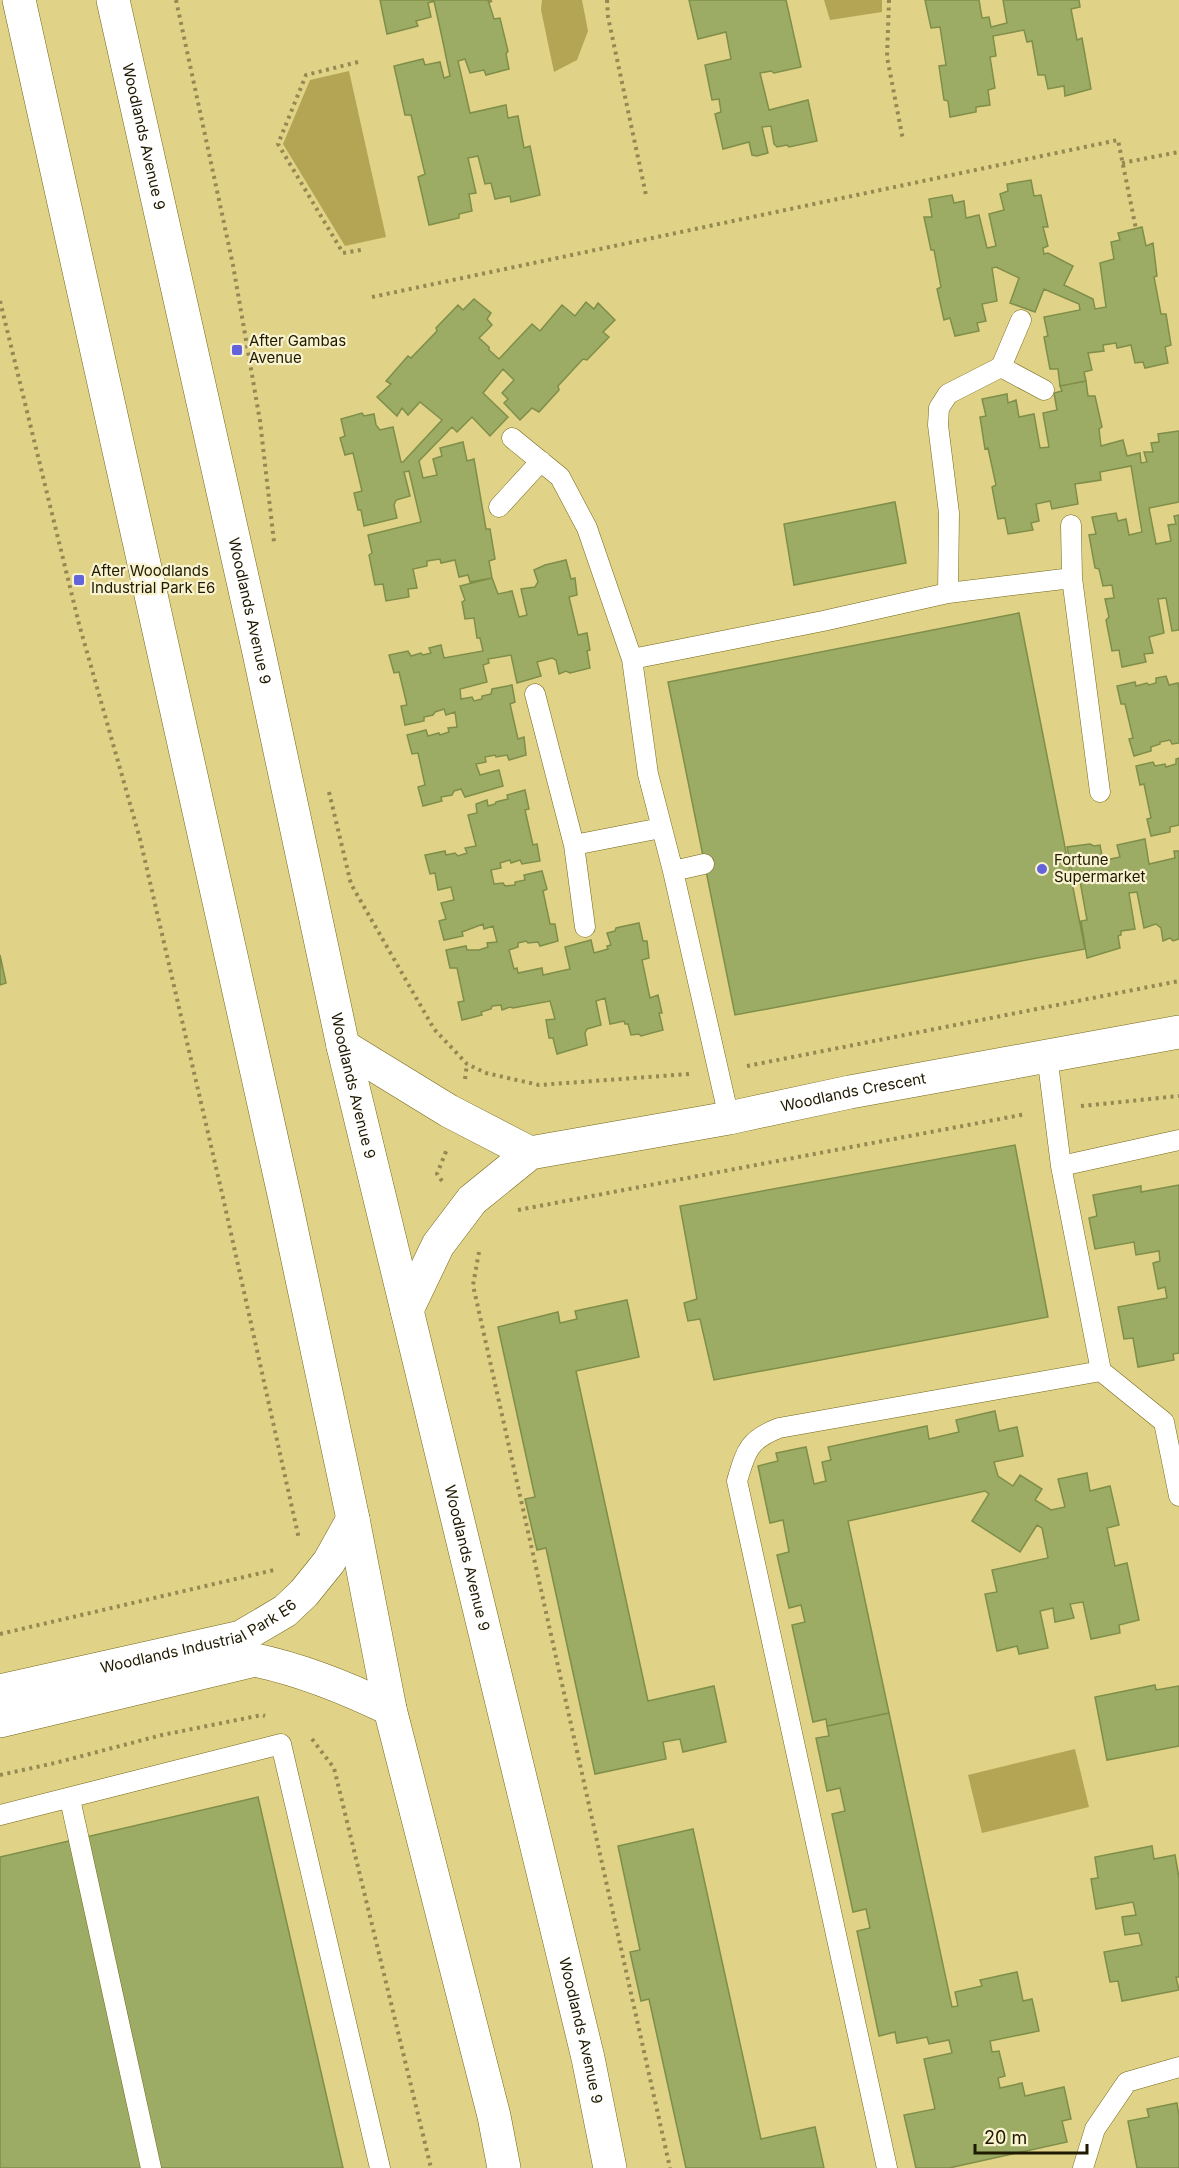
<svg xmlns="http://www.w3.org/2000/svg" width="1179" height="2168" font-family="Inter,sans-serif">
  <rect width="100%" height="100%" fill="#e0d287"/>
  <!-- green -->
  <path fill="#b4a554" d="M542,0H582L588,31L577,60L554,72L541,10Z
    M824,0H882V12L830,20Z
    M349,71L386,237L345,246L283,144L310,80Z
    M1075,1749L1089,1807L982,1833L968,1775Z"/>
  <!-- building -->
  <path fill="#9cac65" stroke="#7f8e48" stroke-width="1.5" d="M380,0H488L494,19L500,18L508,51L506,54L509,69L486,75L484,70L470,73L465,59L458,61L470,113L506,105L508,118L518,116L524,148L530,146L540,195L511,202L510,196L495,199L491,183L485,184L478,156L468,158L476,193L469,194L472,211L459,214V218L429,225L418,177L425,174L411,115H405L394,66L423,59L425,65L440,62L444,78L450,76L443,42L434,1L428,3L431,17L416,21L418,26L387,34Z
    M689,0H786L801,67L774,73L771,71L760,73L769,110L808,100L817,141L789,147L787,145L777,147L774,144L771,126L762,127L768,153L757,156L752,155L749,142L723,149L715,114L721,112L719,99L712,100L705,65L731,59L726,32L698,39Z
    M925,0H979L982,18L989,17L991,27L1007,23L1003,0H1079L1080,7L1071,9L1077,40L1082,38L1091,89L1065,96L1064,86L1048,89L1045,75H1038L1032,41L1027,42L1024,30L993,36L996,56L990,57L995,88L988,90L990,105L976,107V112L950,117L948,101L944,100L939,66L946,65L940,27L931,28Z
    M1031,180L1034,196L1041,195L1048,227H1043L1048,246L1043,248L1044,254L1048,253L1073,266L1064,285L1093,299L1095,309L1106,307L1100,263L1114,259L1111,242L1120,240L1118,233L1142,227L1146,246L1153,243L1157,276L1154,277L1161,314H1166L1171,345L1165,347L1168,363L1145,368L1143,362L1135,363L1131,345L1117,348L1116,343L1103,345L1104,351L1088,353L1092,370L1084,372L1086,381L1060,386L1058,369H1050L1044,337L1048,336L1044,317L1080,310L1079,304L1044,289L1035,312L1010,303L1019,278L996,267L992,268L997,301L982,304L986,321L977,323L979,331L955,336L950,318L944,320L937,289L941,287L934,250H931L924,217H932L929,199L952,195L954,203L964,201L966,218L979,215L987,248L996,246L989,214L1004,210L1000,194L1008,191L1007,184Z
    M474,299L491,313L487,319L492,325L479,338L489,347V350L499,359L532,324L540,331L562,305L575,316L586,302L594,309L598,303L615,320L603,332L609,337L587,360L583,359L558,386L559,390L539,412L532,408L520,420L504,403L508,399L502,393L514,380L503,369L483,393L508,417L490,436L472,417L457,432L452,427L419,461L423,478L437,475L433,459L442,456L440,448L463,442L467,461L474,459L486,529H490L495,559L489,561L492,578L470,582L468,575L459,577L455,560L441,563L440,559L427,561V566L413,569L417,588L408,589L409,597L386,601L383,584L375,585L369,555L372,553L368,535L421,522L409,471L404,472L410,496L396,500L394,505L397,518L364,526L361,510H358L354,493L362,491L353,453L345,455L340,438L345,436L341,419L362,413L364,416L374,414L376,425L380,430L393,427L401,462H403L442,420L420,402L408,415L402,408L397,416L377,397L391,384L386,381L408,356L411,358L437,331L436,328L458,305L463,310Z
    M1086,381L1088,396H1095L1102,427L1099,429L1101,446L1123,440L1127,456L1140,453L1141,463L1147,462L1144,452H1153L1151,443L1159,442L1158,434L1179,431V502L1149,508L1156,544L1171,541L1168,525L1176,524L1174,516L1179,515V630L1172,631L1166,598L1158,599L1164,633L1149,637L1153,653L1144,654L1146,662L1122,667L1119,650L1112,651L1106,620L1109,617L1105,599L1114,598L1112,585L1103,586L1099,569L1095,568L1089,535L1096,534L1092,517L1116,513L1118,521L1126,519L1129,535L1142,532L1131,466L1100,472L1101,480L1075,484L1078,504L1052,509L1050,501L1036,504L1039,521L1031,523L1033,530L1008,534L1005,518L998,519L992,487L996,485L988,448L985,449L980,417L986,416L982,399L1007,394L1008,403L1016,400L1019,417L1034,414L1040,448L1049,447L1043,413L1057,410L1054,393L1062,391L1060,386Z
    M895,502L906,563L794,585L784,524Z
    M566,560L571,579L575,578L577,595L569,597L578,635L587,633L590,650L587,651L590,668L570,673L566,671L559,674L556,660L552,658L537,662L541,676L517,683L511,655L488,659L489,663L483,665L487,682L460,689L461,699L472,697L474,701L482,699V696L491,694L492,689L512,685L515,702L510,704L518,739L524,737L526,755L509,760L507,755L496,757L495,755L485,757L486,762L476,764L480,775L499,770L503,786L465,797L461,789L454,791L452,795L441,797L442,801L423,806L418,787L425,785L418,753L412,754L407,735L426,730L428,736L439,733L440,735L449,732L448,728L457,727L455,712L446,715L444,709L435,712L433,715L424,717V721L405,725L401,706L407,705L399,672L394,673L389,655L408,651L411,656L421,653L423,655L431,653L429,648L441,645L444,658L483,651L480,638H477L474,618L465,619L462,602L465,600L460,586L492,578L498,594L512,591L519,617L527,615L521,589L535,587L538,582L534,570L545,565Z
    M1019,613L1085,949L735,1015L668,682Z
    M1166,676L1169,685L1178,683L1179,689V743L1172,744L1170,740L1160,742V744L1151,747V751L1134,756L1129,739L1133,738L1125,704H1121L1117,686L1135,682L1136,686L1147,683L1149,685L1156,683V678Z
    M1179,758V825L1170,827V832L1151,836L1147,819L1151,818L1144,784L1140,785L1136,766L1153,762L1155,766L1165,764L1166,767L1176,764V759Z
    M525,790L529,809L525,810L533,845L537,844L540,861L522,864L520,860L511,863L510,860L500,863L501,868L491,870L494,884L503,883L505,886L515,885V882L525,880L524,875L542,871L547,889L543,891L550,924H555L558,941L540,946L538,942L528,943L526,941L518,943V947L509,950L514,969L517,968L518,973L542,968L543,975L570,969L565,947L591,940L594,953L608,949L607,946L611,945L607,933L615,931L616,928L639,923L643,941H647L649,958L642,960L650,998L658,995L662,1013H659L663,1030L641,1036L639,1034L631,1035L628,1024H625L624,1021L610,1024L605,998L596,1001L601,1025L587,1029L585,1033L587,1045L557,1054L553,1038H549L546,1020L555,1019L550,1001L513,1008L510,1007L502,1010L501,1005L492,1006L491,1009L481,1012L482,1015L462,1020L458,1002L464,1001L457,968H450L446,950L466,946L467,950H479L488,947L487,943L497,942L493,926L484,929L483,924L462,932L463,936L444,940L439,921L446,919L441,903L454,900L451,887L438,890L435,873L430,874L425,855L445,851L446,855L455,853L458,856L467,853L465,848L476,846L468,815L477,813L476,804L487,800L488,806L495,804L496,802L508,799L507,795Z
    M1145,839L1149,864L1175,858L1174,851H1179V939L1173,941L1170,938L1163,941L1161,928L1156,924L1144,928L1137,892L1129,893L1135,929L1121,931V935L1118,936L1120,948L1087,958L1081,921L1087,920L1080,881L1074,883L1067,847L1090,844L1094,846L1100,845L1102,856L1106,857V860L1120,857L1117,845Z
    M0,955L6,983L0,985Z
    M1015,1145L1048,1317L714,1380L700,1319L688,1321L684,1303L697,1299L680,1206Z
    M1179,1185V1353L1173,1354L1174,1360L1138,1367L1133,1338L1124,1339L1118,1307L1167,1298L1165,1287L1158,1289L1153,1263L1160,1261L1159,1251L1136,1255L1134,1242L1095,1249L1089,1218L1097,1216L1093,1195L1141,1186V1192Z
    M627,1300L639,1357L576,1371L648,1701L714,1686L726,1742L683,1752L680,1739L663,1742L666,1759L595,1774L546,1548L537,1550L525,1499L535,1497L498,1327L558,1312L560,1323L577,1319L575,1311Z
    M995,1411L999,1431L1017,1427L1023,1456L994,1462L998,1476L1013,1486L1020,1475L1042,1489L1035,1500L1051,1510L1065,1507L1058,1479L1087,1473L1090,1491L1110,1486L1119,1525L1107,1528L1115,1566L1127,1563L1139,1620L1119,1625L1120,1633L1091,1639L1083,1602L1070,1604L1074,1618L1055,1622L1053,1608L1040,1611L1048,1648L1019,1654L1017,1646L997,1651L985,1594L997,1592L992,1570L1048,1558L1042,1528L1037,1525L1020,1552L972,1521L989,1494L985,1491L848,1521L889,1713L827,1726L826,1719L813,1722L792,1625L805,1622L801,1605L789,1608L777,1555L789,1552L783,1520L770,1523L758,1466L778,1461L776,1453L806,1447L814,1484L826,1481L822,1462L831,1460L828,1447L927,1426L929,1439L959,1432L956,1420Z
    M1155,1685L1156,1690L1179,1686V1746L1107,1760L1095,1697Z
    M889,1713L952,2007L958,2006L955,1992L982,1986L980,1980L1017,1972L1023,2001L1032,1999L1039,2031L990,2041L992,2052L999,2051L1005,2076L998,2078L1000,2088L1022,2083L1025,2096L1064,2087L1071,2119L1062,2121L1067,2142L949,2168H916L904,2115L935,2109L924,2059L952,2053L949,2040L929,2044L927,2037L897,2043L895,2032L879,2036L857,1931L870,1928L866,1909L853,1912L832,1814L845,1811L840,1788L827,1791L816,1738L829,1736L827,1726Z
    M258,1797L343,2168H0V1857Z
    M693,1829L761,2139L815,2127L824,2168H686L649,1999L641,2001L630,1952L640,1950L618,1846Z
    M1152,1846L1154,1859L1175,1855L1179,1878V1977H1176L1179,1990L1122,2001L1118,1981L1110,1982L1104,1952L1142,1945L1139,1933L1125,1935L1122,1917L1136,1915L1133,1902L1096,1909L1091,1879L1098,1878L1095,1857Z
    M1177,2103L1179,2116V2168H1137L1128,2121L1149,2117L1147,2109Z"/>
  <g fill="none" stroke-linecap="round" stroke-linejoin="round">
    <!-- service casing -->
    <g stroke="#756719" stroke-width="21">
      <path id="service" d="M1001,367L1044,390
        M512,438L560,477L587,528L632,659L648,774L673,871L729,1118
        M499,507L541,461
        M1071,525L1072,578L1100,792
        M948,593L949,513L938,425L939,408L948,394L1001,367L1021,320
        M632,659L823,621L948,593L1072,578
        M535,694L574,845L585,927
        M574,845L661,828
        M673,871L704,864
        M1047,1055L1061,1166L1101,1371L1164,1422L1179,1496
        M1061,1166L1179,1140
        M70,1799L151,2168
        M0,1815L281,1744L380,2168
        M887,2168L737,1481C746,1451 748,1440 779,1428L1101,1371
        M1083,2168L1095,2129L1127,2082L1179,2067"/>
    </g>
    <!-- minor casing -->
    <g stroke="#756719" stroke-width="34">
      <g id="minor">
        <path d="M343,1046L449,1111L530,1153"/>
        <path id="s1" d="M407,1310L438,1245L472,1200L530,1153L729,1118L850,1092L1179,1032"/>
        <path id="s2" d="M0,1691L241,1637L285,1611L304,1593L329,1562L353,1519"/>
        <path d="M0,1721L255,1660C302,1670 347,1688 390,1709"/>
      </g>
    </g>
    <!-- secondary casing -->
    <g stroke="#756719" stroke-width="34">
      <g id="secondary">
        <path d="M19,0L285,1199L353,1519L390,1709L494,2116L504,2168"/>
        <path id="s3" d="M113,0L258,648L343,1046L588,2058L610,2168"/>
      </g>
    </g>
    <!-- path -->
    <path stroke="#948952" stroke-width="4" stroke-dasharray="3 4.5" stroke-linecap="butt" d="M176,0L233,265L260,421L274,542
      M607,0L608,17L646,195
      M889,0L887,57L903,140
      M489,1L492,0
      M358,62L306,75L278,144L343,253L361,250
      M1122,163L1179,152
      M372,297L1118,140L1136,229
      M0,301L79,624L140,839L224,1202L299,1539
      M329,792L351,884L434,1029L467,1064L486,1073L539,1085L689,1074
      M747,1066L1179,981
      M465,1079L467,1064
      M1081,1106L1179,1096
      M442,1181L437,1174L447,1149
      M518,1210L1026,1114
      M479,1252L473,1285L670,2168
      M0,1634L274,1570
      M312,1739L334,1768L431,2168
      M0,1775L55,1763L162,1735L262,1715L265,1716"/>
    <!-- service -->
    <use href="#service" stroke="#fff" stroke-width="20"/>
    <!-- minor -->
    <use href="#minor" stroke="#fff" stroke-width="33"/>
    <!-- secondary -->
    <use href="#secondary" stroke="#fff" stroke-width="33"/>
  </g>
  <!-- markers -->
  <g fill="#6363db" stroke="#f9f2ce" stroke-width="2">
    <rect x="231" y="344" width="12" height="12" rx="3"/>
    <rect x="73" y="574" width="12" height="12" rx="3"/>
    <circle cx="1042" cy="869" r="6"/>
  </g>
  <g text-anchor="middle" stroke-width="4.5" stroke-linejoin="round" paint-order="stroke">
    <!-- street labels -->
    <g font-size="15" fill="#1f1900" stroke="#f9f2ce">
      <text dy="5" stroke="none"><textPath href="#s3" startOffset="140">Woodlands Avenue 9</textPath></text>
      <text dy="5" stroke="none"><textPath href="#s3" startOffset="626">Woodlands Avenue 9</textPath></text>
      <text dy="5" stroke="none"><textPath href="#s3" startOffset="1112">Woodlands Avenue 9</textPath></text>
      <text dy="5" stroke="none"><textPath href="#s1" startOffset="532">Woodlands Crescent</textPath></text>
      <text dy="5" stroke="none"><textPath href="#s3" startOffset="1598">Woodlands Avenue 9</textPath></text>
      <text dy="5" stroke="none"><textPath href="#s2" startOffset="207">Woodlands Industrial Park E6</textPath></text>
      <text dy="5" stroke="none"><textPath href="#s3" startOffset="2084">Woodlands Avenue 9</textPath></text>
    </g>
    <!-- poi labels -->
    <g font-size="15" fill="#1f1900" stroke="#f9f2ce" text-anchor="start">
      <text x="249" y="346">After Gambas<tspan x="249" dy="17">Avenue</tspan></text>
      <text x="91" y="576">After Woodlands<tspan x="91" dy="17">Industrial Park E6</tspan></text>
      <text x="1054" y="865">Fortune<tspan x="1054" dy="17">Supermarket</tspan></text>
    </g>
  </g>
  <!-- scale -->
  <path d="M975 2144v9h112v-9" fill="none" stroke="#1f1900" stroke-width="3"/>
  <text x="984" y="2144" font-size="18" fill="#1f1900" stroke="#f9f2ce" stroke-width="4.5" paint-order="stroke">20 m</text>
</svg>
